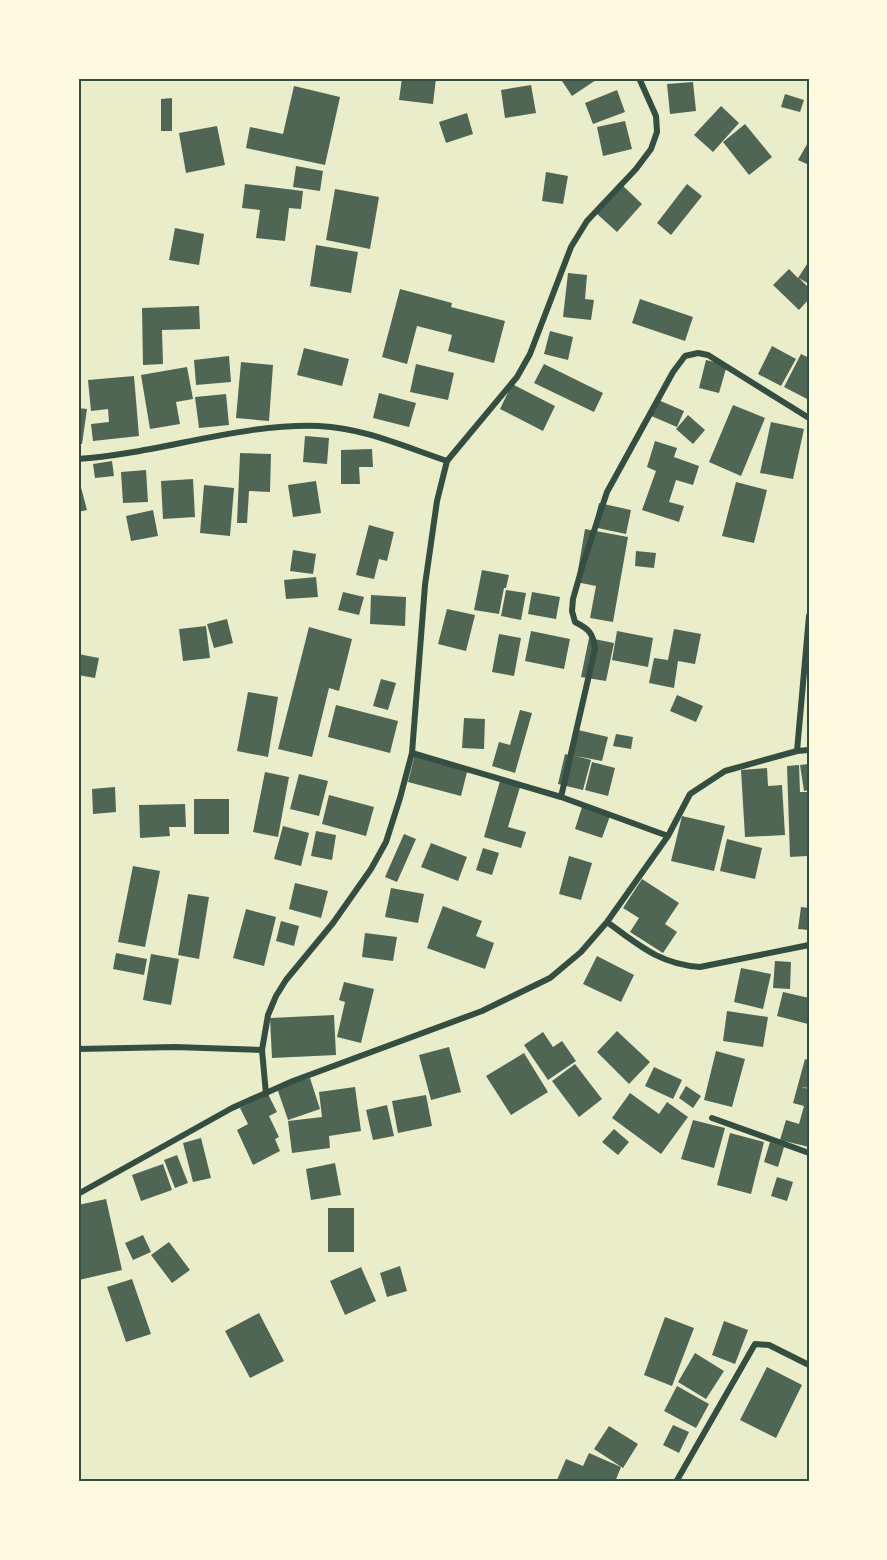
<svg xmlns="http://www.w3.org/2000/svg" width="887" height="1560" font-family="'IBM Plex Serif',serif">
  <rect width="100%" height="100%" fill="#e9edc9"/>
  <!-- building -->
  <path fill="#4f6655" d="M402,78H436L433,104L399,100Z
    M560,78H599L572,96Z
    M693,82L696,111L670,114L667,84Z
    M531,85L536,113L505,118L501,90Z
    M294,86L340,97L325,165L246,148L250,127L283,134Z
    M617,90L625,112L593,124L585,103Z
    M785,94L804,100L800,112L781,107Z
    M172,98V131H161V99Z
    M721,106L739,123L713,152L694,135Z
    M467,113L473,134L446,143L439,122Z
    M625,121L632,149L603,156L597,127Z
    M745,124L772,157L749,175L723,142Z
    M217,126L225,165L186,173L179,133Z
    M809,141V165L798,160Z
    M296,166L323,171L320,191L293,187Z
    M546,172L568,176L563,204L542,201Z
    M245,184L303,191L301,209L289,208L285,241L256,238L260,210L242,208Z
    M687,184L702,196L671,235L657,223Z
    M622,185L642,204L617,232L596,213Z
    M335,189L379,197L370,249L326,240Z
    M175,228L204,234L199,265L169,260Z
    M316,245L358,252L351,293L310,286Z
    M809,261V284L799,278L809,288V299L799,310L773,285L789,269L798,278Z
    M568,273L587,275L585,299L594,300L591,320L563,317Z
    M400,289L452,303L451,307L505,321L494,363L448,351L452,335L417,326L407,364L382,357Z
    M640,299L693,317L685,341L632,323Z
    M199,306L200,329L162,330L163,364L143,365L142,308Z
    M550,331L573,337L568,360L544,354Z
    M772,346L796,359L781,386L758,374Z
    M304,348L349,359L342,386L297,375Z
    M801,354L809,358V400L784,387Z
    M229,356L231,382L196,385L194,360Z
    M706,360L727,365L719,393L699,388Z
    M241,362L273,365L269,421L236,418Z
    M416,364L454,373L448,400L410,392Z
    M544,364L603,393L594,412L534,383Z
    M187,367L193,399L176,402L180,424L150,429L141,375Z
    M134,376L139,436L93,441L91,424L109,422L108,409L91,411L88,380Z
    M512,384L555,406L543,431L500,409Z
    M379,393L416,403L409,427L373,418Z
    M226,394L229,425L199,428L195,397Z
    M656,399L684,411L677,427L649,415Z
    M733,405L765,418L741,476L709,462Z
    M78,408L87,409L82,444H78Z
    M688,415L705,430L693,444L676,429Z
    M771,422L804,429L793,479L760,473Z
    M305,436L329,438L327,464L303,462Z
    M655,441L677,448L674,457L699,466L693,485L676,480L669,502L684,506L679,522L642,510L656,471L647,467Z
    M372,449L373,467H359L360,484H341V450Z
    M240,453L271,454L270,492L249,491L247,523H237Z
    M112,461L114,476L95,478L93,464Z
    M146,470L148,502L123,503L121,472Z
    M78,476L87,510L78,512Z
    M193,479L195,517L163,519L161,481Z
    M316,481L321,513L293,517L288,485Z
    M736,482L767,490L754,543L722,536Z
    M204,485L234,488L230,536L200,533Z
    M599,503L631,510L626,534L593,527Z
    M153,510L158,536L131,541L126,516Z
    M369,525L394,532L387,561L379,559L374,579L356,575Z
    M585,529L628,537L613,622L590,618L596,586L576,582Z
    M293,550L316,554L313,574L290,571Z
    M636,551L656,553L654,568L635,566Z
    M482,570L509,575L506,588H504L499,614L474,610Z
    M316,577L318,597L286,599L284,580Z
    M506,590L526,593L521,620L501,616Z
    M343,592L364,597L359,615L338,610Z
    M532,592L560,597L556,619L528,614Z
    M371,595L406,597L405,626L370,624Z
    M447,609L475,615L466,651L438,644Z
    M227,619L233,643L214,648L207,624Z
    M206,626L210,658L183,661L179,629Z
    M309,627L352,639L339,691L329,688L312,757L278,749Z
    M674,629L701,634L695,664L678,661L674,688L649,683L654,658L668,660Z
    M531,631L570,639L564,669L525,661Z
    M617,631L653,638L648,667L612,660Z
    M499,634L521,638L514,676L492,672Z
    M589,638L614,643L606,681L581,677Z
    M78,654L99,658L95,678L78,675Z
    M381,679L396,683L388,710L373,706Z
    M248,692L278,697L268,757L237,751Z
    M677,695L703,706L696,722L670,711Z
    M336,705L398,721L390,753L328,737Z
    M520,710L532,713L515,773L492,766L499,742L510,745Z
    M464,718L485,719L484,749L462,748Z
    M578,730L608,737L602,761L576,756L591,760L583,790L558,784L565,754L573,756Z
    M616,734L633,737L631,749L613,746Z
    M415,754L468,768L461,796L408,782Z
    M592,762L615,768L608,796L585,790Z
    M809,764V790L804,791L800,765Z
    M799,765L800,792H809V830H807V856L790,857L787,766Z
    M767,768L768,786L782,785L785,835L745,837L741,770Z
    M265,772L289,777L278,837L253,832Z
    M299,774L328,781L319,816L290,809Z
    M500,781L520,787L508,827L526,832L521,848L484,837Z
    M115,787L116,812L93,814L92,789Z
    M329,795L374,807L366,836L322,824Z
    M194,799H229V834H194Z
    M185,804L186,827H169L170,836L140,838L139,805Z
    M582,807L610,816L602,838L575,829Z
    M682,816L725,826L714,871L671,861Z
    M283,826L309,833L301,866L274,859Z
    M316,831L336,835L332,860L311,856Z
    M404,834L416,839L397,882L385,877Z
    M727,839L762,848L755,879L720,871Z
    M431,843L467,857L458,881L421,867Z
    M483,848L499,853L492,875L476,870Z
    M569,856L592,863L581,900L559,894Z
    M133,866L160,871L145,947L118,942Z
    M642,879L679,903L665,924L677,932L663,953L630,932L639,918L623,908Z
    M295,883L328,891L321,918L289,909Z
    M391,888L424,894L418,923L385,917Z
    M188,894L209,897L199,959L178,955Z
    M443,906L482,921L476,936L494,943L485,969L427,948Z
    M801,907L809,908V930L798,929Z
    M246,909L276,917L264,966L233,958Z
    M281,921L299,926L294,946L276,941Z
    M365,933L397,937L393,961L362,957Z
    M116,953L147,959L144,975L113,969Z
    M151,954L179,959L171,1005L143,1000Z
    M597,956L634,975L621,1002L583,984Z
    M775,961L791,962L790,989L773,988Z
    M741,968L771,974L763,1009L734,1002Z
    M344,982L374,989L361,1043L337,1037L345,1002L339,1000Z
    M783,992L809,998L808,1024L777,1016Z
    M727,1011L768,1017L763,1047L723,1041Z
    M334,1015L336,1055L272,1058L270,1018Z
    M617,1031L650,1062L629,1084L597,1052Z
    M543,1032L553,1047L562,1041L576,1061L548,1080L524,1045Z
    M449,1047L461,1092L431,1100L419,1055Z
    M716,1051L745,1059L732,1107L704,1100Z
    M524,1053L548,1092L511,1115L486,1076Z
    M805,1059L809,1060V1088L801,1087L809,1089V1147L780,1140L786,1120L799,1124L804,1106L793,1103Z
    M575,1064L602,1099L579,1117L552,1081Z
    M654,1067L682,1080L673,1099L645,1086Z
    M310,1078L320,1109L288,1120L277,1088Z
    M686,1086L701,1096L693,1108L679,1098Z
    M355,1087L361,1131L329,1136L330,1148L292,1153L288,1121L322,1117L319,1092Z
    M630,1093L659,1114L667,1102L688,1117L661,1154L612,1118Z
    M268,1094L277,1112L269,1116L279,1137L275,1139L280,1151L253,1165L237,1130L248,1124L240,1108Z
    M426,1095L432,1126L398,1133L392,1101Z
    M387,1105L394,1136L373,1140L366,1110Z
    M693,1120L725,1128L714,1168L681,1159Z
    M614,1129L629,1142L618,1155L602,1142Z
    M730,1133L764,1142L751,1194L717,1185Z
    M201,1138L211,1178L193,1182L183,1143Z
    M770,1142L784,1147L778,1167L764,1162Z
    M177,1155L188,1183L175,1188L164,1160Z
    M335,1163L341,1195L311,1200L306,1169Z
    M163,1164L172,1190L141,1201L132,1175Z
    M777,1177L793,1182L787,1201L771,1196Z
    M106,1199L122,1270L79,1280L78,1205Z
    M328,1208H354V1252H328Z
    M143,1235L151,1252L133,1260L125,1243Z
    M169,1242L190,1270L172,1283L151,1255Z
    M400,1266L407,1291L387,1297L380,1273Z
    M361,1267L376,1301L345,1315L330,1281Z
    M132,1279L151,1334L126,1342L107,1287Z
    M259,1313L284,1361L250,1378L225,1331Z
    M665,1317L694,1328L672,1386L644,1375Z
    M724,1321L748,1330L735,1364L712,1355Z
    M695,1353L724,1371L706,1399L678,1382Z
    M767,1367L802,1385L776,1438L740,1420Z
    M677,1386L709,1404L696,1428L664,1411Z
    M673,1425L689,1432L679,1453L663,1445Z
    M609,1426L638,1444L623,1468L594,1449Z
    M589,1453L621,1467L615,1482H561L557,1480L566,1459L583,1466Z"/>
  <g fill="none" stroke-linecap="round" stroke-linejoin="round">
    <!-- minor -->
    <path stroke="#344e41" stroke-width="6" d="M78,459C156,454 240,423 319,426C364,428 405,447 447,461
      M797,751L809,616
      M412,753L561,797L668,836
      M561,797L595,649C593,633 589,629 575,622L572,611L573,599L583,564L607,492L673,372L685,356L698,353L708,355L809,418
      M607,922C639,945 659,964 700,967L809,945
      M78,1049L175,1047L262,1050
      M266,1094L262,1050L268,1015L276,996L286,980L333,923L371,869L386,842L400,798L412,753L425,585L437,501L447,461L517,377L530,354L571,247L587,221L636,169L651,149L657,132L656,116L639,78
      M712,1118L809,1153
      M78,1194L232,1108L293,1081L482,1011L550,978L581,952L607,922L668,836L690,794L725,771L797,751L809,750
      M676,1482L755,1344L769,1345L809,1365"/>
  </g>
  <!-- border -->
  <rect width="887" height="1560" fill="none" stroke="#fefae0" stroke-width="159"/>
  <rect x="80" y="80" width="728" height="1400" fill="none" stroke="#344e41" stroke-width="2"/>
</svg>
